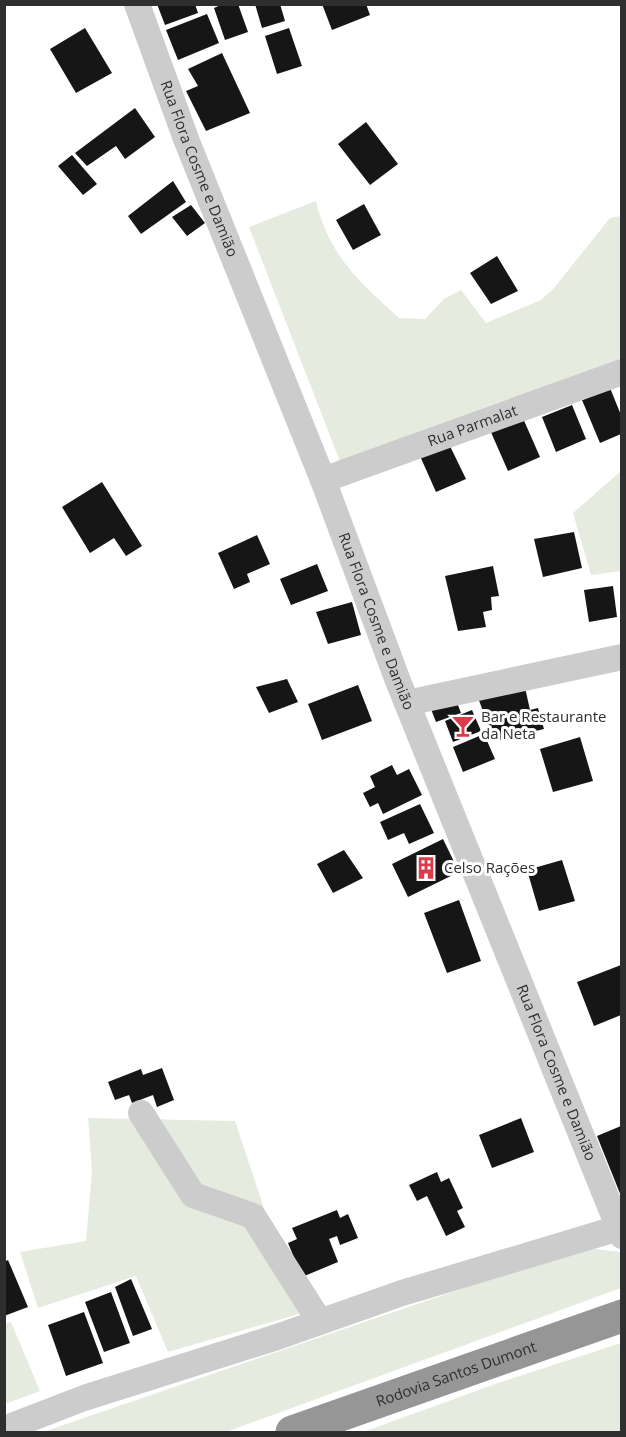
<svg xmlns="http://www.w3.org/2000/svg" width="626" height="1437" font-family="'Open Sans',sans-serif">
  <rect width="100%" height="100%" fill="#fff"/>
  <!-- green -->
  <path fill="#e5ebde" d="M316,201C328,254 360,283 399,318L425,319L444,299L461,290L486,323L541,300L554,288L610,218L621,216V362L341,464L249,227Z
    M621,471V571L591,575L573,513Z
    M88,1118L235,1121L299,1314L168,1352L136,1276L38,1308L20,1252L86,1241L92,1170Z
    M595,1249L621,1252V1288L226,1432H43L566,1253Z
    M11,1322L40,1391L5,1404V1324Z
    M621,1343V1432H363L498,1383Z"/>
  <!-- building -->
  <path fill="#161616" d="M157,4H195L198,13L165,25Z
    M223,4H238L248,32L225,40L214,8Z
    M255,4H280L285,21L262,28Z
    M322,4H366L370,15L332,30Z
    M207,14L219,43L178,60L166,30Z
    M85,28L112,73L76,93L50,49Z
    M289,28L302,66L277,74L265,36Z
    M222,53L250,113L206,131L186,91L198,86L188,69Z
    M135,108L155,137L125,159L116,146L87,166L75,153Z
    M366,122L398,164L370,185L338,144Z
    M72,155L97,184L83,195L58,166Z
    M173,181L186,202L141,234L128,216Z
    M364,204L381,235L353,250L336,220Z
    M191,205L205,223L187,236L172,217Z
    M497,256L518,291L491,304L470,273Z
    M610,388L621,415V434L600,443L582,400Z
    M572,405L586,439L556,452L542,417Z
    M522,416L540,457L508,471L490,430Z
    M449,444L466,479L436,492L420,456Z
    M102,482L142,546L126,556L114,538L90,553L62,507Z
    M574,532L582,568L543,577L534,539Z
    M257,535L270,564L247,574L250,582L234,589L218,553Z
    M317,564L328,591L291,605L280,579Z
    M493,566L499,596L491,597L492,610L483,612L486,627L458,631L445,576Z
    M613,586L617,617L589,622L584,590Z
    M352,602L361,635L328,644L316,612Z
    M287,679L298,702L269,713L256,687Z
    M524,683L530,710L538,708L544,729L494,741L477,695Z
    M358,685L372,721L322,740L308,704Z
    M456,700L461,713L436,722L431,709Z
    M472,710L481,731L453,742L445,721Z
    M484,734L495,759L463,772L453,747Z
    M580,737L593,781L553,792L540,749Z
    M392,765L397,775L409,769L422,795L383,814L378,803L370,807L363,793L375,787L370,776Z
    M420,804L434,833L409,844L404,833L388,840L380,822Z
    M443,839L459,872L408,897L392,864Z
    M344,850L363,878L333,893L317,864Z
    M562,860L575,901L539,911L527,870Z
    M459,900L481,961L447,973L424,913Z
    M621,965V1015L594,1026L577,982Z
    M162,1068L174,1100L157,1107L153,1095L132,1103L129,1095L115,1100L108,1082L141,1069L143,1075Z
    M521,1118L534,1152L492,1168L479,1135Z
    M621,1126V1196L597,1136Z
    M437,1172L441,1182L449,1178L463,1208L457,1211L465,1227L446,1236L427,1196L417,1201L409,1185Z
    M337,1210L340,1218L348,1214L358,1238L340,1245L337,1236L329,1239L338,1262L302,1277L288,1243L297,1239L292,1228Z
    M8,1260L28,1307L4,1316V1262Z
    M131,1279L152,1329L133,1336L115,1287Z
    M111,1292L130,1343L104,1352L85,1302Z
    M84,1312L103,1363L66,1376L48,1325Z"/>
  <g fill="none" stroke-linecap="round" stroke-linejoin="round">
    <!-- minor -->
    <g stroke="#ccc" stroke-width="26">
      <path id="s1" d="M137,4L186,139L323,480L398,681L622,1236"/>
      <path id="s2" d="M323,480L622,372"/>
      <path d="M407,703L622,657"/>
      <path d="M141,1113L193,1195L253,1216L320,1322"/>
      <path d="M4,1429L84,1398L277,1337L402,1293L622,1227"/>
    </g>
    <!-- highway -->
    <path stroke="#969696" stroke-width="33" id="s3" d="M292,1432L622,1316"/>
  </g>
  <!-- icons -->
  <defs>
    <g id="bar-bare" transform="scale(1.8)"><path d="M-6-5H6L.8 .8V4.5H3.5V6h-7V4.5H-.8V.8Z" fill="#db3c49" stroke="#fff" stroke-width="2.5" paint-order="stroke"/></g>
    <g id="building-bare" transform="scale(1.8)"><path d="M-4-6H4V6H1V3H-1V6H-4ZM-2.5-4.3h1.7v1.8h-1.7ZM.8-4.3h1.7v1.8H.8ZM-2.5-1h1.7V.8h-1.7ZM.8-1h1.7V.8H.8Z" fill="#db3c49" stroke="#fff" stroke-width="2.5" paint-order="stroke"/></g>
  </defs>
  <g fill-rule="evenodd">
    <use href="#bar-bare" x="463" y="726"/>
    <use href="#building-bare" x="426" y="868"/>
  </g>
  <g text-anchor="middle" stroke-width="6" stroke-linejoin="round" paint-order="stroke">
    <!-- street labels -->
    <g font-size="15" fill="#2f2f2f" stroke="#fff">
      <text dy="5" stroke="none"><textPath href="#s1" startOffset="176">Rua Flora Cosme e Damião</textPath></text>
      <text dy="5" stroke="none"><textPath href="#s2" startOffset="159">Rua Parmalat</textPath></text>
      <text dy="5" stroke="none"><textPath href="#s1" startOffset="662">Rua Flora Cosme e Damião</textPath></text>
      <text dy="5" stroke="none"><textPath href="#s1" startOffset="1148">Rua Flora Cosme e Damião</textPath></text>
      <text dy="5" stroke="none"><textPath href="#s3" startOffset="174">Rodovia Santos Dumont</textPath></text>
    </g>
    <!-- poi labels -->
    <g font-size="15" fill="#2f2f2f" stroke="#fff" text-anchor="start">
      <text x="481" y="722">Bar e Restaurante<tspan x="481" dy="17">da Neta</tspan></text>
      <text x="444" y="873">Celso Rações</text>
    </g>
  </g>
  <!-- border -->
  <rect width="626" height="1437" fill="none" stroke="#2f2f2f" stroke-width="12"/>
</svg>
